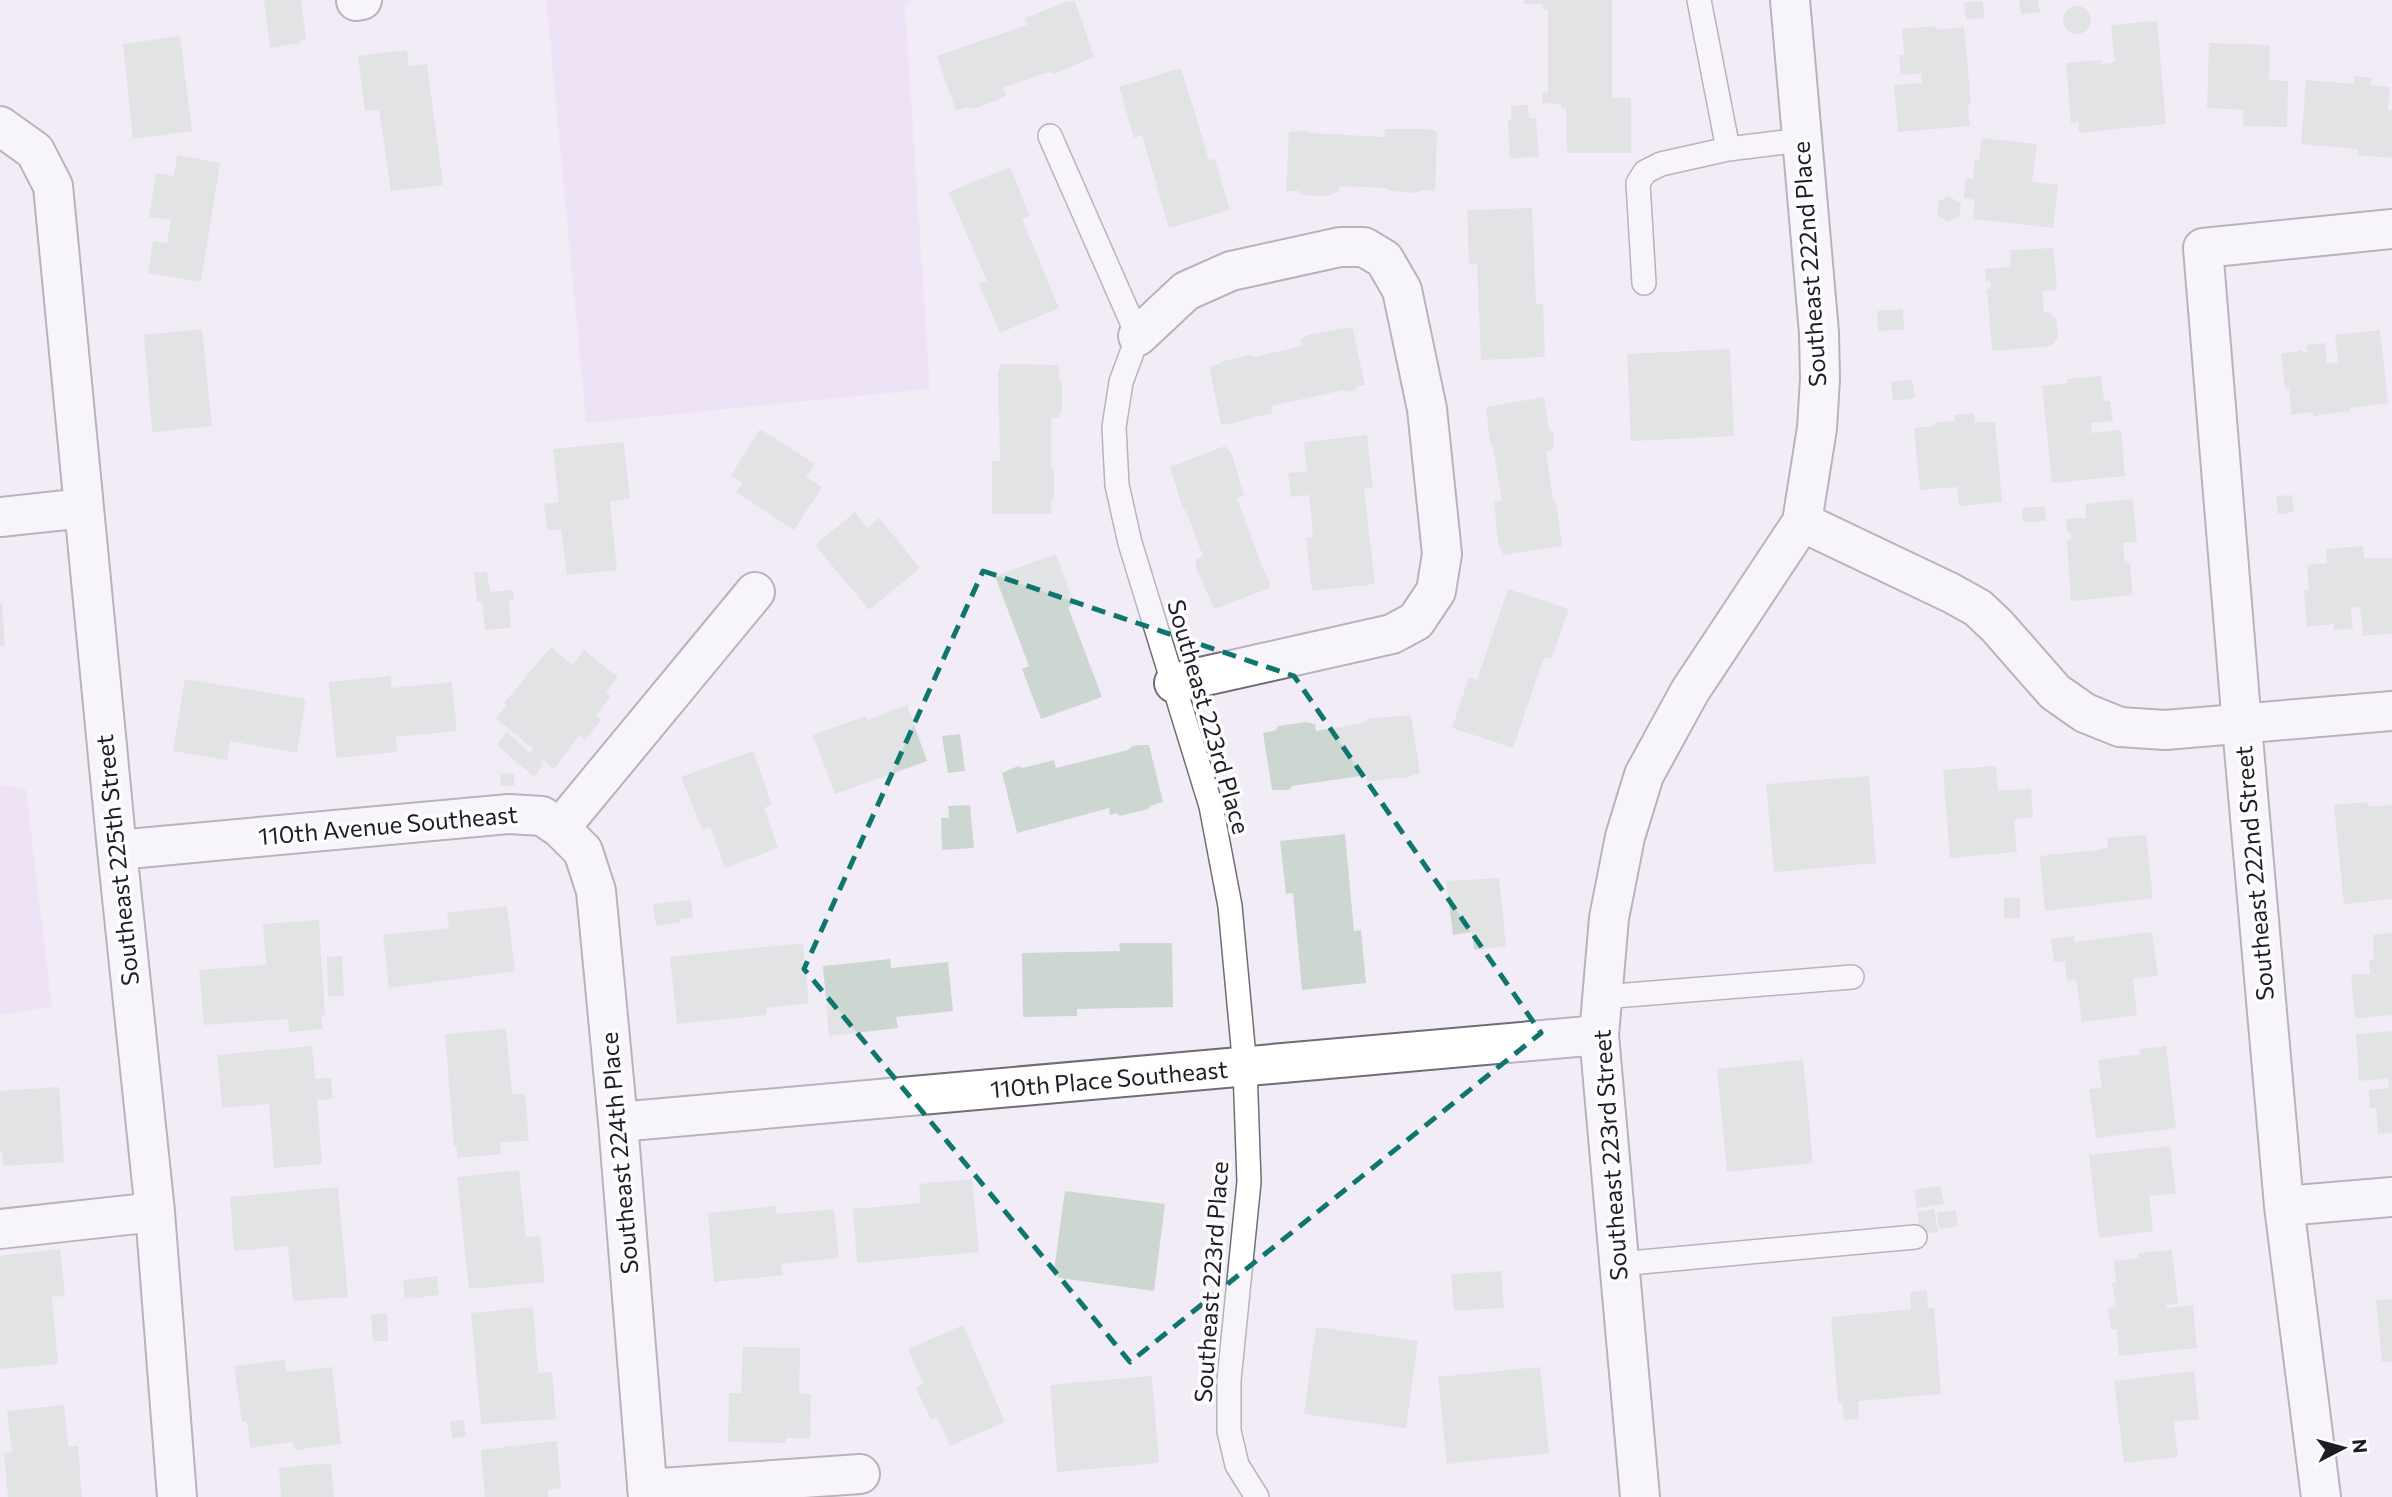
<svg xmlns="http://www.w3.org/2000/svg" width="2392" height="1497" font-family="Commissioner,sans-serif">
  <rect width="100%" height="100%" fill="#f2ecf6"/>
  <!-- green -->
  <path fill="#e8d8f2" d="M546,0H913L905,6L930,389L586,423Z
    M0,785L26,789L52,1007L0,1015Z"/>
  <!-- building -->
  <path fill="#ccd7d1" d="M264,0H301L306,39L300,40L301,43L270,48Z
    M1524,0H1612V98H1631V153H1567L1566,109L1561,108V104L1542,103L1543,92L1548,93V9H1543V4H1524Z
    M2019,0H2038L2040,12L2021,14Z
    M1075,1L1094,57L1054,74L1049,72L1003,88L1006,95L998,100L973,109L968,107L956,111L937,56L1027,25L1025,18L1066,2Z
    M1983,1L1984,18L1966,19L1964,3Z
    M2063 20a14 14 0 1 1 28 0a14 14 0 1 1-28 0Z
    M2157,21L2166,124L2079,133L2078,122L2071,123L2066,63L2101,60V64L2115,62L2111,25Z
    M1936,26L1937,30L1964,27L1971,104L1968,105L1970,126L1898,132L1894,85L1922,83L1921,73L1901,75L1899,55H1904L1902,29Z
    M180,36L192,131L133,139L123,44Z
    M2209,43L2270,45L2269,80L2288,81L2287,127L2243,126V110L2207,108Z
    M407,50L409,66L427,64L443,185L391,191L379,109L365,111L358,56Z
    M1181,68L1209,160L1215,159L1230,210L1169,228L1142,135L1134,138L1119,87Z
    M2354,76L2373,78L2370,85L2390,87L2388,110H2392V158L2357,155L2358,149L2301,144L2306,80L2354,84Z
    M1528,105L1529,118H1536L1539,157L1510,158L1508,120H1511V106Z
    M1385,129H1429L1437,132L1435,191L1420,190L1417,193L1390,191L1387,188L1339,186L1338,193H1332L1330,196L1301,195L1299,191H1286L1289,132L1306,130L1309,133L1384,137Z
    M1982,138L2037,144L2032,182L2058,185L2053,228L1973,219L1975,200L1964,198L1966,178L1973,179L1975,159L1979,160Z
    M177,155L220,163L201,282L148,273L153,241L167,243L171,220L149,217L156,173L174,176Z
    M1010,167L1030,216L1022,219L1059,308L1000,333L979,284L987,281L949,192Z
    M1949,196L1961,204L1959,217L1948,222L1937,215L1939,201Z
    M1532,208L1536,304H1543L1545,357L1481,360L1477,264H1469L1467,210Z
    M2053,248L2057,290L2042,291L2044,312H2048L2056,318L2058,338L2051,346L1992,351L1987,289H1991L1990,281H1986L1985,269L2011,267L2010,250Z
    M1903,309L1904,329L1878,331L1877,311Z
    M1352,327L1365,385L1358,386L1355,390L1347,392L1343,390L1271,406L1272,413L1229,424H1221L1209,366L1220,364L1223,361L1250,355L1255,357L1302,346L1301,339L1308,335Z
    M202,329L212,426L152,432L144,335Z
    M2380,330L2388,403L2350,408V411L2313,416V412L2291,415L2289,389H2285L2281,354L2302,350V353L2307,352L2306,345L2325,343L2327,364L2332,363L2338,362L2335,335Z
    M1730,349L1734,436L1631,441L1627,354Z
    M1001,364L1059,365V379L1062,382V409L1059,418H1051V466L1054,470V496L1051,501V514H992V461H1000L998,374Z
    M2101,376L2104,401H2110L2113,421L2091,423L2092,433L2121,430L2125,476L2052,483L2042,386L2067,383V379Z
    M1912,379L1915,398L1893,401L1891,382Z
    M1544,397L1549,430L1553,432L1554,441L1553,450L1546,452L1553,499L1556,502L1562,546L1503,555L1502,548L1499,547L1495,519L1496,516L1494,502L1502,501L1493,446L1490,443L1486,407Z
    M1974,413L1975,423L1995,422L2002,502L1959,506L1957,487L1920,490L1914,428L1935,426V423L1955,421L1954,415Z
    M760,429L815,464L806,477L822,487L794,530L736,492L743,483L731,475Z
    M1367,435L1373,488L1364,489L1375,584L1312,591L1306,538L1313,537L1309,495L1291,497L1288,473L1307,471L1304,442Z
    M624,442L630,499L610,501L617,570L567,575L561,529L547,530L544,504L559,502L553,449Z
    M1225,446L1232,454L1244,496L1237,498L1263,569L1269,579L1270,588L1214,609L1196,568V559L1203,556L1186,511L1183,509L1170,467Z
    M2292,495L2294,512L2278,514L2276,496Z
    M2133,499L2137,542L2123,543L2125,563H2130L2133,595L2071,601L2067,541L2071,540V533H2067L2066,519L2086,518V504Z
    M2045,506L2046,521L2023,522L2022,508Z
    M855,512L868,528L879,518L920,568L869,610L815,545Z
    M2363,546L2364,559L2392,558V633L2363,636L2360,607L2351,608L2353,629L2334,630V624L2307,627L2304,590H2309L2307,565L2327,563L2326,549Z
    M1056,554L1074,604L1068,607L1102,697L1041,719L1022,669L1029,666L995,576Z
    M474,572H487L490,592L513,590L514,600H509L511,628L485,630L482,602H477Z
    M1508,589L1569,609L1551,659L1544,657L1513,748L1452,728L1469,677L1477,680Z
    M0,603H2L5,646H0Z
    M551,647L573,665L584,650L618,677L606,692L611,696L596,715L601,720L585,740L579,735L554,769L543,760L541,762L544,764L534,777L497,745L507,732L530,753L533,749L496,718L506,706L504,703Z
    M391,676V688L452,682L457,731L396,737L397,752L336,758L329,682Z
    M185,679L306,699L297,753L230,741L227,760L173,751Z
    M907,705L927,761L835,794L813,735L866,716L867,720Z
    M1411,715L1420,773L1404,778L1399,777L1367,782V775L1292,786L1289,790H1272L1263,733L1276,730L1278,726L1306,722L1315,724L1316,731L1364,723L1367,719Z
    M960,734L965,771L948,773L942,736Z
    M1139,745H1149L1163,802L1150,806L1148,809L1120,816L1117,813L1110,815L1109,808L1017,833L1002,773L1018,766L1023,768L1054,760L1056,768L1128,750L1131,747Z
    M753,751L772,805L764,808L778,848L725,868L710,827L702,830L681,777Z
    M1996,766L1998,791L2031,789L2033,817L2014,819L2017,852L1950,858L1943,770Z
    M501,773L514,774V786L500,785Z
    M1869,776L1876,863L1774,872L1766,784Z
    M2368,802L2369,807L2392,805V899L2344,904L2334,805Z
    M970,805L974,848L942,850L941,818H949L948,806Z
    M1345,834L1354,931L1361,930L1366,983L1302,990L1293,893L1286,894L1280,841Z
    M2146,835L2153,898L2045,911L2040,856L2099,850V849L2108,848L2107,838Z
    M1499,878L1506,946L1474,950L1472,932L1453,935L1446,881Z
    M2004,898H2020V918H2004Z
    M691,900L693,918L680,919L681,922L656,926L653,904Z
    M507,906L515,971L389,988L383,935L449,928L447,913Z
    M319,920L325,1016H321L323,1029L289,1032L288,1019L204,1025L199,970L266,965L263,924Z
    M2152,932L2158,976L2133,979L2137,1015L2082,1022L2076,979L2067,981L2065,961L2054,962L2051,939L2074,936V942Z
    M2392,933V1015L2355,1018L2351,975L2370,974L2369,960H2374L2373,935Z
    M803,943L809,1003L766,1008V1015L677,1024L670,957Z
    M1119,943H1172L1173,1007L1077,1009V1016L1023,1017L1022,953L1120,951Z
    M342,956L344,996H328L327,957Z
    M890,959L891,968L948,962L953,1011L896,1017L898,1028L829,1036L823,966Z
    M506,1029L512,1095L525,1094L529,1141L500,1142L501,1154L458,1158L456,1146H454L445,1034Z
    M2392,1031V1133L2378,1134L2376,1108H2370L2369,1090L2389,1088L2388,1078L2359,1081L2356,1034Z
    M312,1046L315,1079L331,1078L333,1099L317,1100L322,1164L274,1168L269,1104L222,1108L217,1055Z
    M2166,1046L2176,1128L2096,1138L2089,1089L2102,1088L2098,1060L2141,1054L2140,1049Z
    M1803,1060L1813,1163L1727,1172L1717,1069Z
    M59,1087L64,1162L3,1166L2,1151H0V1091Z
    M2170,1146L2176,1193L2149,1196L2153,1231L2099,1238L2089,1155Z
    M519,1170L526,1237L540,1236L545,1282L469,1289L457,1177Z
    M972,1179L979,1252L857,1263L853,1209L921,1203L919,1184Z
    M1940,1186L1944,1204L1917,1208L1914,1190Z
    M338,1187L348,1297L293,1301L288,1246L234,1251L230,1197Z
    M1065,1191L1165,1204L1154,1291L1053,1277Z
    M775,1206L776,1214L834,1209L839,1258L781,1264L783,1275L714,1282L708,1213Z
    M1934,1209L1938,1232L1920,1235L1917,1212Z
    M1956,1210L1958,1226L1939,1229L1937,1213Z
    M60,1249L65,1296L52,1297L58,1364L0,1369V1256Z
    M2172,1250L2178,1304L2166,1305L2167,1308L2193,1305L2197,1348L2119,1356L2117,1329L2111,1330L2108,1308L2116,1307L2112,1283H2116L2114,1261L2139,1258L2138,1253Z
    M1501,1271L1504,1308L1454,1311L1451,1274Z
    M437,1276L439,1295L405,1299L403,1280Z
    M1927,1290L1928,1308L1934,1307L1941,1394L1858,1401L1859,1419L1844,1420L1842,1403H1838L1831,1317L1911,1309L1910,1292Z
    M2392,1299V1361L2382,1362L2376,1300Z
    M533,1307L538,1373L552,1372L556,1419L481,1424L471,1313Z
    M387,1313L388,1341H373L371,1315Z
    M963,1325L1005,1422L950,1446L937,1417L931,1420L916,1388L923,1384L908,1349Z
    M1316,1327L1418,1341L1406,1428L1304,1414Z
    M743,1347L800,1348L799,1394H811L810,1438H786V1443L728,1442L729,1393H741Z
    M285,1360L286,1372L332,1367L341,1444L295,1450L293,1442L250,1448L247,1422H242L234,1366Z
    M1540,1367L1549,1453L1447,1464L1438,1377Z
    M2194,1371L2199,1419L2174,1422L2178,1457L2124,1463L2114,1381Z
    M1152,1376L1159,1463L1057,1472L1050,1385Z
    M64,1405L68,1447L78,1446L82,1497H8L4,1453L12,1452L7,1411Z
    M464,1420L466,1437L452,1438L450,1421Z
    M557,1441L561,1488L548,1490V1497H485L481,1450Z
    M331,1463L334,1497H281L279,1468Z"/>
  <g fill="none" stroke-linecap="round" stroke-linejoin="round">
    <!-- lane casing -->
    <g stroke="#716c75" stroke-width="26">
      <path id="lane" d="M1699,0L1728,149L1802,140
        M1050,136L1138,336L1121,382L1114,427L1117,485L1130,543L1211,806L1230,906L1245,1068L1249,1182L1229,1380V1431L1237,1465L1257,1497
        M1644,283L1638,183L1645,172L1661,164L1728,149
        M1602,997L1852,977
        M1619,1264L1915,1237"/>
    </g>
    <!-- street casing -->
    <g stroke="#716c75" stroke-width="42">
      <path id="street" d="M356,1L362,0
        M0,126L35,151L53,186L117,850L155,1212L177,1497
        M1138,336L1186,291L1231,271L1340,247H1364L1384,259L1402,290L1427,409L1442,554L1436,591L1416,621L1392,634L1174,683
        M0,517L84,508
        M1802,522L1951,593L1978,608L1997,626L2055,692L2085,713L2120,727L2165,730L2392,711
        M560,828L755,592
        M117,850L509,814L542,816L560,828L583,851L596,891L618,1122L648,1497
        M618,1122L1599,1035
        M2284,1206L2392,1197
        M0,1229L155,1212
        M647,1489L860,1474
        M1640,1497L1599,1035L1609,918L1625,837L1644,775L1690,691L1802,522L1817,428L1820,379L1819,333L1790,0
        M2321,1497L2284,1206L2242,726L2203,248L2392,229"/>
    </g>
    <!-- lane -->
    <use href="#lane" stroke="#fff" stroke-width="23"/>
    <!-- street -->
    <use href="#street" stroke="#fff" stroke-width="38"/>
  </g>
  <!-- marked area -->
  <path d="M0 0H2392V1497H0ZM983,571L1294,676L1541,1033L1130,1362L804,969Z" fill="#f2ecf6" fill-opacity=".55" fill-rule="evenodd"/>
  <path fill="none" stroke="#0f766e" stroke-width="5" stroke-dasharray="14 9" stroke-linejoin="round" d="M983,571L1294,676L1541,1033L1130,1362L804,969Z"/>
  <g text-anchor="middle" stroke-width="7" stroke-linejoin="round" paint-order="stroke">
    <!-- street labels -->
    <g font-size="24" fill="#1f1d21" stroke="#fdfcfe">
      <text transform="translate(1810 264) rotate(-94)" y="8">Southeast 222nd Place</text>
      <text transform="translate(1208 717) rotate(74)" y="8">Southeast 223rd Place</text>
      <text transform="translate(388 826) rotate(-5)" y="8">110th Avenue Southeast</text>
      <text transform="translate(118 860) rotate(-96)" y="8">Southeast 225th Street</text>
      <text transform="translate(2255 873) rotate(-95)" y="8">Southeast 222nd Street</text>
      <text transform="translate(1109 1080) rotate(-5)" y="8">110th Place Southeast</text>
      <text transform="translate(620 1153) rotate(-95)" y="8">Southeast 224th Place</text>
      <text transform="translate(1611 1155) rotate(-94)" y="8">Southeast 223rd Street</text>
      <text transform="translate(1212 1282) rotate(-86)" y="8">Southeast 223rd Place</text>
    </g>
  </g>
  <!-- north arrow -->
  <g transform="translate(2343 1448) rotate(84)" stroke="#fdfcfe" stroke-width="5" paint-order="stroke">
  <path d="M0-5L12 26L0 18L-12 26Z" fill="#1f1d21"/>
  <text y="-10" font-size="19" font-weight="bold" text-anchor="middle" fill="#1f1d21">N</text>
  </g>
</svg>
